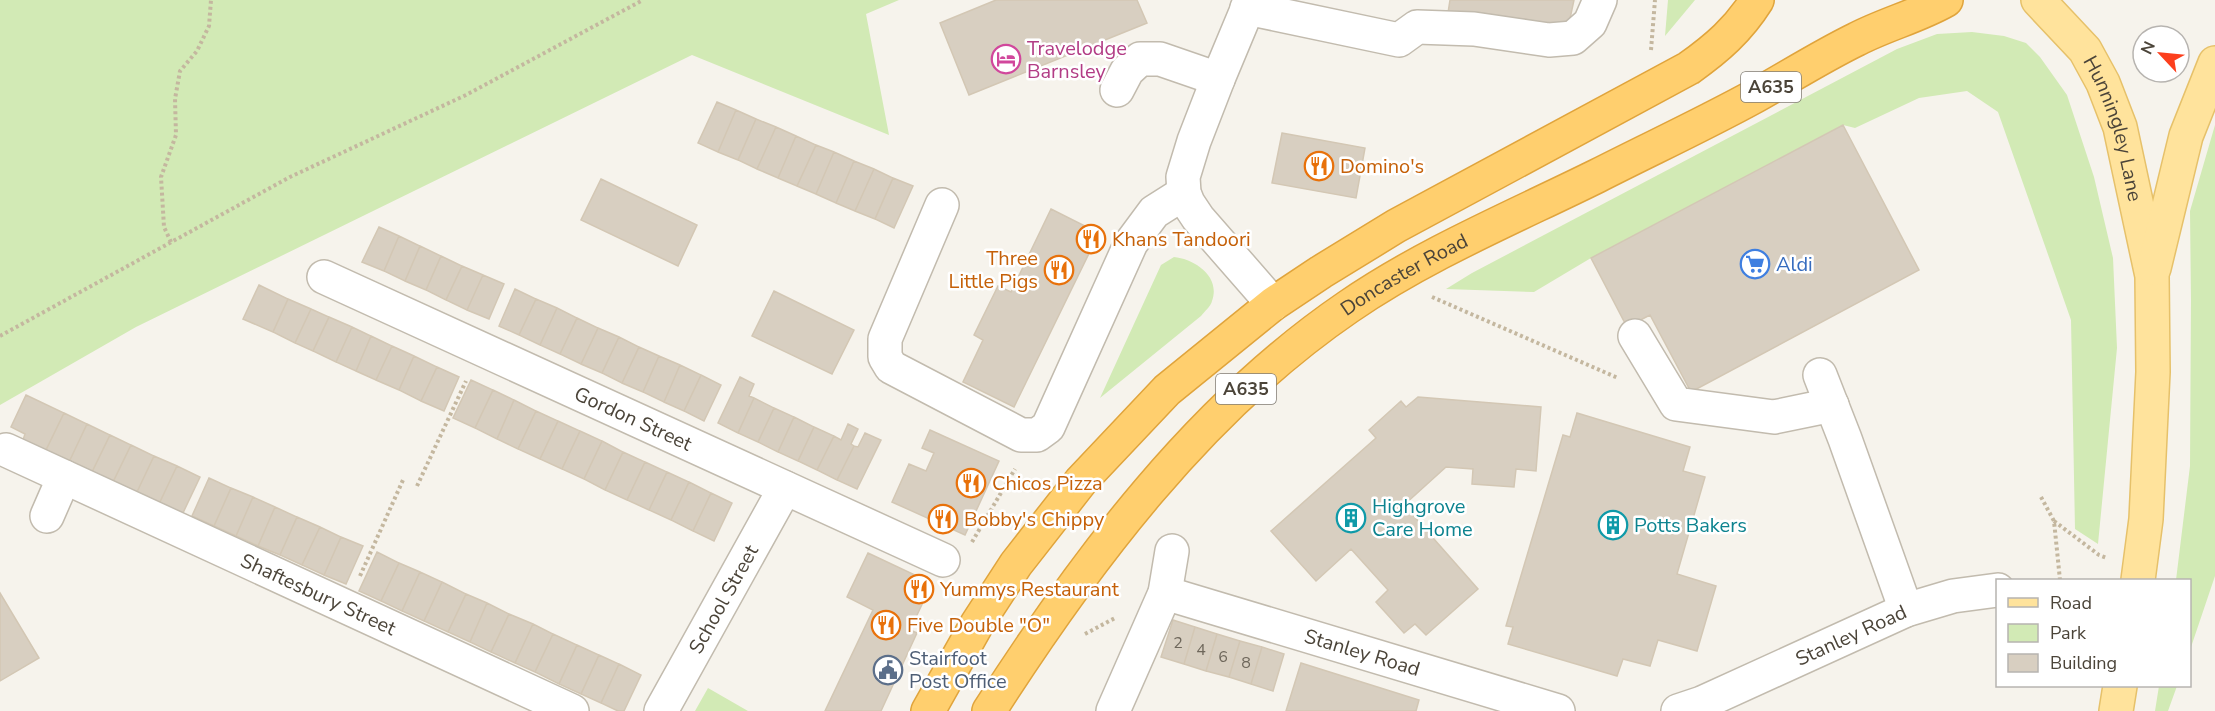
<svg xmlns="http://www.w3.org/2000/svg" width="2215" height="711" font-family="'Nunito Sans',sans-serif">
  <rect width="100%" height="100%" fill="#f6f3ec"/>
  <!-- green -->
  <path fill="#d2eab5" d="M0,0H899L866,14L889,135L692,55L136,327L0,405Z
    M1668,0H1695L1665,36Z
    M1972,32L2004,36L2026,43L2040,57L2067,95L2094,177L2113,258L2117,348L2098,544L2075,529L2071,320L1998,112L1967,91L1919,98L1855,128L1843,125L1591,258L1534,292L1446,289L1472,273L1897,49L1937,34Z
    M2215,125V576L2190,650V580H2176L2190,466L2191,300L2190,211Z
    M1174,257C1194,259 1221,276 1212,301C1211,306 1204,312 1201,316L1100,398L1161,265Z
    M2159,686H2177L2168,711H2155Z
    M708,688L748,711H695Z"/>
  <!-- building -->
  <path fill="#d8cfc1" stroke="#d3c7b4" stroke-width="1.5" d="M996,0H1137L1147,23L969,95L940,23Z
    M1450,0H1574L1568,28L1524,19L1522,29L1448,13Z
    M717,102L736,110L718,152L698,143Z
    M736,110L756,119L738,160L718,152Z
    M756,119L776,127L757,169L738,160Z
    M1843,125L1919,270L1691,392L1650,315L1627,327L1591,258Z
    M776,127L796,136L778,178L757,169Z
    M1282,133L1365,148L1356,198L1272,183Z
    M796,136L816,145L797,186L778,178Z
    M816,145L834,152L816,194L797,186Z
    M834,152L854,161L836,203L816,194Z
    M854,161L874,169L855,211L836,203Z
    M874,169L893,178L875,219L855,211Z
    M893,178L913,186L894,228L875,219Z
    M601,179L697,225L678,266L581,220Z
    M1051,209L1099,233L1014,407L963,382L983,340L974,335L998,286L1011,292Z
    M379,227L399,236L384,271L362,262Z
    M399,236L420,246L405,281L384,271Z
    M420,246L441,256L426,290L405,281Z
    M441,256L462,266L446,300L426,290Z
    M462,266L483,275L467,310L446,300Z
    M483,275L504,284L489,319L467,310Z
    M259,285L288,299L273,332L243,319Z
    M515,289L536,299L519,335L499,326Z
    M774,291L854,330L832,374L752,336Z
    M288,299L311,309L295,343L273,332Z
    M536,299L557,308L540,345L519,335Z
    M557,308L577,318L560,354L540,345Z
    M311,309L329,317L313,351L295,343Z
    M329,317L352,327L336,362L313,351Z
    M577,318L598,328L581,364L560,354Z
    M352,327L371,336L356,371L336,362Z
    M598,328L619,337L602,373L581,364Z
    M371,336L392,346L376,380L356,371Z
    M619,337L639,347L622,383L602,373Z
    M392,346L414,356L399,390L376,380Z
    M639,347L659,356L643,392L622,383Z
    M414,356L437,367L421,401L399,390Z
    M659,356L680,365L664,402L643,392Z
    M680,365L701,375L684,411L664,402Z
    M437,367L459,377L444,411L421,401Z
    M701,375L721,385L704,421L684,411Z
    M740,377L754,384L749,396L754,398L738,433L718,423Z
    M471,380L493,390L475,428L453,418Z
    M493,390L514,400L497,439L475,428Z
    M26,395L64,413L46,450L23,440L25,434L11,427Z
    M1418,397L1541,407L1536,471L1516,469L1514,487L1472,484L1473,469L1446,467L1404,505L1478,589L1426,635L1415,624L1404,633L1376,602L1388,590L1351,549L1316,581L1271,531L1376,438L1369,430L1401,401L1406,407Z
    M754,398L774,408L758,442L738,433Z
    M514,400L536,411L518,449L497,439Z
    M774,408L794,417L778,452L758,442Z
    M536,411L558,421L540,459L518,449Z
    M64,413L87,424L69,462L46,450Z
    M1577,413L1690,447L1683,471L1705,477L1677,574L1716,586L1697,651L1658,640L1650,666L1623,659L1617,676L1508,644L1513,627L1506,626L1563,435L1570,437Z
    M794,417L814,427L798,461L778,452Z
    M558,421L580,431L562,469L540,459Z
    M87,424L110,435L92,472L69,462Z
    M848,424L858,429L851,444L854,446L837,480L817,470L834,436L841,440Z
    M814,427L834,436L817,470L798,461Z
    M930,430L999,461L965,535L892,502L909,464L926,471L934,453L922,448Z
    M580,431L602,441L584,479L562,469Z
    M865,433L881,440L857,489L837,480L854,446L858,447Z
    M110,435L131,445L113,482L92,472Z
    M602,441L623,452L605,490L584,479Z
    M131,445L154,456L136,494L113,482Z
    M623,452L645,462L627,500L605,490Z
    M154,456L177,466L159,504L136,494Z
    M645,462L667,472L649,510L627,500Z
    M177,466L200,477L182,515L159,504Z
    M667,472L689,482L671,520L649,510Z
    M209,478L231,488L214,526L192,516Z
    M689,482L711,493L693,531L671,520Z
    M231,488L253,497L236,536L214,526Z
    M711,493L732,503L714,541L693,531Z
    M253,497L275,507L258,546L236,536Z
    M275,507L297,517L280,555L258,546Z
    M297,517L320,527L302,565L280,555Z
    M320,527L341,537L324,575L302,565Z
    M341,537L363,546L346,584L324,575Z
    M377,552L399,563L381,601L359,591Z
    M868,553L932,583L910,630L917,633L881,711H825L873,610L847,597Z
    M399,563L420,572L402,611L381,601Z
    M420,572L442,582L424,621L402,611Z
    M442,582L466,594L448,632L424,621Z
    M0,593L39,658L0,681Z
    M466,594L487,603L470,642L448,632Z
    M487,603L509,614L491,652L470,642Z
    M509,614L533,624L515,663L491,652Z
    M1173,620L1195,627L1184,664L1161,657Z
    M533,624L553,634L535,672L515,663Z
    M1195,627L1217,634L1206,671L1184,664Z
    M553,634L577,645L559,684L535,672Z
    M1217,634L1240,641L1229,677L1206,671Z
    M1240,641L1262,647L1251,684L1229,677Z
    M577,645L599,655L581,694L559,684Z
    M1262,647L1284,654L1273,691L1251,684Z
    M599,655L619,664L601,703L581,694Z
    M1301,663L1419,700L1416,711H1286Z
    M619,664L641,675L624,711H618L601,703Z"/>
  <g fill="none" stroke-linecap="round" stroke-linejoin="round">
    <!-- minor casing -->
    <g stroke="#c2bbae" stroke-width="36">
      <g id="minor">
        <path d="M1251,0L1218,79L1194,141L1183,177L1184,193L1188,203L1198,218L1273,304"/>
        <path d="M1247,8L1399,40L1417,27L1474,29L1549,40L1573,38L1590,23L1600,0"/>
        <path d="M1117,90L1127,71L1140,59H1160L1218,79"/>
        <path d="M942,205L885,339V357L891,367L1021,435H1037L1048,427L1131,243L1154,212L1184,193"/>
        <path id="s1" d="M324,277L943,560"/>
        <path d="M1635,336L1676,404L1774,417L1832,405"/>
        <path d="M1820,375L1845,439L1906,610"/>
        <path id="s2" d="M6,450L572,711"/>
        <path d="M47,516L64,477"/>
        <path id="s3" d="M1165,593L1558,711"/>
        <path id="s4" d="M661,711L785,488"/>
        <path d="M1113,711L1165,593L1172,551"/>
        <path id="s5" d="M1678,711L1702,703L1906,610L1953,596L1998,590"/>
      </g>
    </g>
    <!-- major casing -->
    <g stroke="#e6c16a" stroke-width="36">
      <g id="major">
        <path id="s6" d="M2038,0L2085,50L2103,83L2120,127L2152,276L2153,372L2146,519L2138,580"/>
        <path d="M2154,268L2186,136L2215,63"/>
        <path d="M2116,711L2120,686"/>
      </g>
    </g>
    <!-- highway casing -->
    <g stroke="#e0a43c" stroke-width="36">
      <g id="highway">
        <path d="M928,711L977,624L1016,564L1081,481L1167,390L1273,304L1321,272L1396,226L1689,68C1717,48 1738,30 1757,0"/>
        <path id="s7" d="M989,711C1085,561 1200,408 1348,307C1425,254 1514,217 1597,176C1650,149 1704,124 1755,96C1789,77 1822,56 1857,39C1886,24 1918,16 1946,0"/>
      </g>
    </g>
    <!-- path -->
    <path stroke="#c4b79f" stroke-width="4" stroke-dasharray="3 3" stroke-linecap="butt" d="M1651,50L1655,0
      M171,242L164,227L161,177L176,135L175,99L180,71L197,51L209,26L211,0
      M1432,297L1618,378
      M0,336L290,177L466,95L643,0
      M417,486L466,381
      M2041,497L2054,521L2060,580
      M2054,521L2099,555L2107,558
      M972,542L1015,469
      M360,576L403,480
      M1085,634L1115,618"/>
    <!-- minor -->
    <use href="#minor" stroke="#fff" stroke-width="33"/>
    <!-- major -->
    <use href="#major" stroke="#ffe39c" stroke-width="33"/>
    <!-- highway -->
    <use href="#highway" stroke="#ffcf6e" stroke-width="33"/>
  </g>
  <!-- icons -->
  <defs>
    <g id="hotel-ring" transform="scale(1.5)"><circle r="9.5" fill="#fff" stroke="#d1479c" stroke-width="1.5"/><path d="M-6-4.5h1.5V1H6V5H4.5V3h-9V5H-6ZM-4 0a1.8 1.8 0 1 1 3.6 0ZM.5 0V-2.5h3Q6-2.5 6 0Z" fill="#d1479c"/></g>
    <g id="restaurant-ring" transform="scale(1.5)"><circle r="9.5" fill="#fff" stroke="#e8710a" stroke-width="1.5"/><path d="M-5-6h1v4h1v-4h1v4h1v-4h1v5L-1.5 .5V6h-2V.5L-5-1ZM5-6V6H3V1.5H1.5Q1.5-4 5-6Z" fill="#e8710a"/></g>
    <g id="supermarket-ring" transform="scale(1.5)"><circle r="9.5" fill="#fff" stroke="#3f7fe0" stroke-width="1.5"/><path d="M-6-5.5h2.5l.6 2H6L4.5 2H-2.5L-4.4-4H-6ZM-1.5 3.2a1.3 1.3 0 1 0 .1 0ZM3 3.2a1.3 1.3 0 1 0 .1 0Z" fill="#3f7fe0"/></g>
    <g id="building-ring" transform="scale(1.5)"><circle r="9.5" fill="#fff" stroke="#0f9aa8" stroke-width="1.5"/><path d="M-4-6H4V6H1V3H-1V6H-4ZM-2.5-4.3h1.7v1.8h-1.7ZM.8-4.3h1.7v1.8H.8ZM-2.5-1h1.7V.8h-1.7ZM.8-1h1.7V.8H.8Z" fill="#0f9aa8"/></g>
    <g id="civic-ring" transform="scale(1.5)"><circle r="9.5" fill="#fff" stroke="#5c6f8a" stroke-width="1.5"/><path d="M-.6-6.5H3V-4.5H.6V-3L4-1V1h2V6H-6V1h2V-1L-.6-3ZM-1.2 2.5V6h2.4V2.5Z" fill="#5c6f8a"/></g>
  </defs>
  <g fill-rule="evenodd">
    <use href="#hotel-ring" x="1006" y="59"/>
    <use href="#restaurant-ring" x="1319" y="166"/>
    <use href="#restaurant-ring" x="1091" y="239"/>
    <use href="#supermarket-ring" x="1755" y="264"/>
    <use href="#restaurant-ring" x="1059" y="270"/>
    <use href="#restaurant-ring" x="971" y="483"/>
    <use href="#building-ring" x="1351" y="518"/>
    <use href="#restaurant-ring" x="943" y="519"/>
    <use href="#building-ring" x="1613" y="525"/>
    <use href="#restaurant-ring" x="919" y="589"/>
    <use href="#restaurant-ring" x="886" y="625"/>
    <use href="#civic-ring" x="888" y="670"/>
  </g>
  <g text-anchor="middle" stroke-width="5" stroke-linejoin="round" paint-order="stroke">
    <!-- number labels -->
    <g font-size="16" fill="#6e675b">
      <text x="1178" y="648">2</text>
      <text x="1201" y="655">4</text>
      <text x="1223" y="662">6</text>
      <text x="1246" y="668">8</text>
    </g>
    <!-- shield labels -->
    <g fill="#fff" stroke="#817c74" stroke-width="1.5">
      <rect x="1741" y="72" width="60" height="30" rx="4.5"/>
      <rect x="1216" y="374" width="60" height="30" rx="4.5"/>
    </g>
    <g font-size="18" font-weight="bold" fill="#4b4439">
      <text x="1771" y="93">A635</text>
      <text x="1246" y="395">A635</text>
    </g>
    <!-- hotel labels -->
    <g font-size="20" fill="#b23c85" stroke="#fff" text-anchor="start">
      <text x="1027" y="55">Travelodge<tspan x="1027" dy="23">Barnsley</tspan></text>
    </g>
    <!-- street labels -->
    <g font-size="20" fill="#4b4439" stroke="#fff">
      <text dy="7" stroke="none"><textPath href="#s6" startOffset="153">Hunningley Lane</textPath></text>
      <text dy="7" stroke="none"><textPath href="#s7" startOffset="609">Doncaster Road</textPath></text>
      <text dy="7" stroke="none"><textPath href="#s1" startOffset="340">Gordon Street</textPath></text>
      <text dy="7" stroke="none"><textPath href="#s2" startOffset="344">Shaftesbury Street</textPath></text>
      <text dy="7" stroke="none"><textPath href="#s4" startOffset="128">School Street</textPath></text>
      <text dy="7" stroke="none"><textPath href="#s5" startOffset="189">Stanley Road</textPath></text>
      <text dy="7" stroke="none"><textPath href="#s3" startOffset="206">Stanley Road</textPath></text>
    </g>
    <!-- food labels -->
    <g font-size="20" fill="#c56008" stroke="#fff" text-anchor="start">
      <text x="1340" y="173">Domino's</text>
      <text x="1112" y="246">Khans Tandoori</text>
      <text x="1038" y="265" text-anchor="end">Three<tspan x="1038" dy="23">Little Pigs</tspan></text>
      <text x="992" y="490">Chicos Pizza</text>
      <text x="964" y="526">Bobby's Chippy</text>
      <text x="940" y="596">Yummys Restaurant</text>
      <text x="907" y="632">Five Double "O"</text>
    </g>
    <!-- shop labels -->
    <g font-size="20" fill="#366cbe" stroke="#fff" text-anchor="start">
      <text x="1776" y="271">Aldi</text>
    </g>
    <!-- culture labels -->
    <g font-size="20" fill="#0d838f" stroke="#fff" text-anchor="start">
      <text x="1372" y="513">Highgrove<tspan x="1372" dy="23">Care Home</tspan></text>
      <text x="1634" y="532">Potts Bakers</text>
    </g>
    <!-- service labels -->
    <g font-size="20" fill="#4e5e75" stroke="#fff" text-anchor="start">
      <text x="909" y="665">Stairfoot<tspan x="909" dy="23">Post Office</tspan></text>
    </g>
  </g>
  <!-- legend -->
  <rect x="1996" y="579" width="195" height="108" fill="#ffffff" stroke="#b7b4b0" stroke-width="1.5"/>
  <rect x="2008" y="598" width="30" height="9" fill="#ffe39c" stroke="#b7b4b0" stroke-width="1.5"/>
  <text x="2050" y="609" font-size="18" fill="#4b4439">Road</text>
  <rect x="2008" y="624" width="30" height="18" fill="#d2eab5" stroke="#b7b4b0" stroke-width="1.5"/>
  <text x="2050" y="639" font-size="18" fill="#4b4439">Park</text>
  <rect x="2008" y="654" width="30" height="18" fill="#d8cfc1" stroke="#b7b4b0" stroke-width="1.5"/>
  <text x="2050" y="669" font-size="18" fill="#4b4439">Building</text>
  <!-- north arrow -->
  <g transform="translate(2161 54) rotate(296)"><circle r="28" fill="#ffffff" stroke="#b7b4b0" stroke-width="1.5"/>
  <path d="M0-4.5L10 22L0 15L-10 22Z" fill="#fc3f1d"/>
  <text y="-9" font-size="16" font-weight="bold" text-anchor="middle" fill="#4b4439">N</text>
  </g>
</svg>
